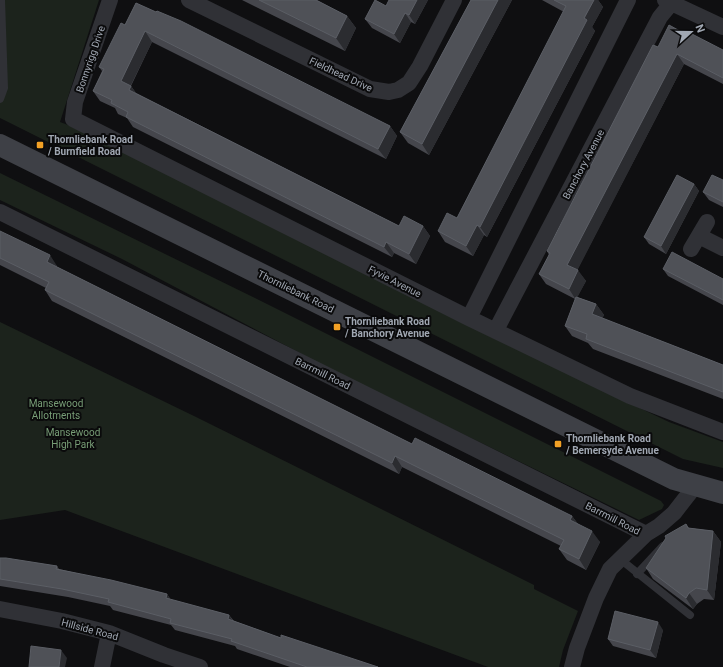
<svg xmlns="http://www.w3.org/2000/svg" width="723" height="667" font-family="Roboto,sans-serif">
  <rect width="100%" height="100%" fill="#0f0f11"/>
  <!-- green -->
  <path fill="#1c231c" d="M0,0H99L60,122L79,129L481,332L669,422L723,442V468L683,459L0,118Z
    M0,173L267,304L661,501L664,505L662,509L639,520L336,372L122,259L0,200Z
    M0,322L194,416L534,585V589L578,611L563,650L559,667H488L65,510L0,520Z"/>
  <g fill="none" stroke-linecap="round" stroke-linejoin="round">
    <!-- lane -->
    <path stroke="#303136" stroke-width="8" d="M0,99L4,88L1,0
      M620,559L690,615
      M637,574L663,546"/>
    <!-- street -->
    <path stroke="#303136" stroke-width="16" d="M110,0L75,102L73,119L469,318L630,396L723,432
      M189,0L370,89L389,92L398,90L409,83L420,66L454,0
      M665,0L723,27
      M0,212L646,534
      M699,236L723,248
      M691,249L707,222
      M469,318L628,0
      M496,330L660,17L674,0
      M0,609L62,621L109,633L164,655L200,667
      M102,667L109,633
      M572,667L577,648L596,598L610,569L646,534L659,526L674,513L695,486"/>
    <!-- secondary -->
    <path stroke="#3e4046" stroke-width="22" d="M0,145L674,479L723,493"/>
  </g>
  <!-- wall -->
  <path fill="#45464c" d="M242,0H316L347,16L356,28L345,51Z
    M428,0L415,24L411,22L400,43L372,28L365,19L386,6Z
    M471,0H512L429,155L408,143L400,132Z
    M542,0H598L603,7L592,27L595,31L487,237L484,235L473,256L445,242L438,231L457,218L564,12Z
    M136,3L390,126L397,136L386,159L152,42L131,86L136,93L399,226H423L430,236L416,264L394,253L392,257L133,127L127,118L118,114L115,108L100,101L93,91L102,71L99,67L125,25Z
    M689,36L723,50V84L684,64L577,270L586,281L577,297L596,304L604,315L602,318L723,365V399L593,349L588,343L572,336L565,326L575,299L546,284L539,274L549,255L547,251L658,47Z
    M723,180V207L709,200L703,192Z
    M694,184L699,191L666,254L649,244L644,237Z
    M0,231L57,266V267L412,444L572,516L578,524L600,542L586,570L567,560L559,549L561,546L402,467L399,474L52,301L45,290L46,288L0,265Z
    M663,269L723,279V305L668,276Z
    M686,524L689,528L713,531L721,542L714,600L704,599L697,604L693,609L653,579L646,568Z
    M0,558L57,566L59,569L167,594L171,600L229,615L234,621L281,638L378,667H290L237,649L235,646L175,630L171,625L113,610L110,606L68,597L0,586Z
    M663,630L656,658L613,646L608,639Z"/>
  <!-- shaded-wall -->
  <path fill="#2b2c30" d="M417,0H428L415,24L409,15Z
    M498,0H512L429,155L422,144Z
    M594,0H598L603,7L592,27L595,31L487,237L480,227Z
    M405,13L411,22L400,43L394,34Z
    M347,16L356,28L345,51L336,38Z
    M145,31L152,42L128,91L121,81Z
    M677,54L684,64L575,275L567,265Z
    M131,86L138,96L129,90Z
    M390,126L397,136L386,159L378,149Z
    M694,184L699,191L666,254L661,246Z
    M477,225L484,235L473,256L466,246Z
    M423,226L430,236L416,264L409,254Z
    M386,242L394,253L392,257L384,247Z
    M50,255L57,266L54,272L47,262Z
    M578,270L586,281L576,300L569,289Z
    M596,304L604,315L600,325L592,314Z
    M395,456L402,467L399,474L392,463Z
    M572,516L580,527L570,520Z
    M592,531L600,542L586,570L579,559Z
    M713,531L721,542L714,600L707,590Z
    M689,593L697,604L693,609L686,598Z
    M167,594L172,602L166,598Z
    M229,615L234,623L228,619Z
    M658,622L663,630L656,658L650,650Z
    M61,650L67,658L65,667H59Z"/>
  <!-- building -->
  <path fill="#4f5157" stroke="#5b5e65" d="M259,0H316L347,16L336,38Z
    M375,0L386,6L389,0H417L409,15L405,13L394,34L365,19Z
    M471,0H498L422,144L400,132Z
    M554,0H594L584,18L587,20L480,227L477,225L466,246L438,231L447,213L457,218L566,6Z
    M136,3L156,12L157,11L181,21L390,126L378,149L145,31L121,81L131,86L129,90L399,226L404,216L423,226L409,254L386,242L384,247L126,117L128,112L111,103L112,100L93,91L104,69L99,67L121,23L125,25Z
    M669,25L689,36L690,33L723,50V78L677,54L567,265L578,270L569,289L539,274L550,253L547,251L653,45L658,47Z
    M677,175L694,184L661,246L644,237Z
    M712,175L723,180V202L703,192Z
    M0,231L50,255L47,262L412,444L415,438L572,516L570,520L592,531L579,559L559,549L564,540L395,456L392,463L45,290L49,282L0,258Z
    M672,252L723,279V300L663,269Z
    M576,297L596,304L592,314L723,365V392L586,339L587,334L565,326Z
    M686,524L688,528L713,531L707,590L696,588L689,593L686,598L646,568L666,538L665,536Z
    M0,558H6L57,566L56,569L111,580L167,594L166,598L229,615L228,619L281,638V635L378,667H307L231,641L232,639L170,623L171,619L108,602L109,599L62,589L0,579Z
    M615,611L658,622L650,650L608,639Z
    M31,646L61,650L59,667H29Z"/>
  <!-- markers -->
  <g fill="#f2a025" stroke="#0a0a0b" stroke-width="1.5">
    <rect x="36" y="141" width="8" height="8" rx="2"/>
    <rect x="333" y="323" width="8" height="8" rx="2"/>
    <rect x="554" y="440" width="8" height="8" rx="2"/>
  </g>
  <g text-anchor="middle" stroke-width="4" stroke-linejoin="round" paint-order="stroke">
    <!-- street labels -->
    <g font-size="10" fill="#a0a7b2" stroke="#0a0a0b">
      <text transform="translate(90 59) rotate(-71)" y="4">Bonnyrigg Drive</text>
      <text transform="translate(341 74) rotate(25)" y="4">Fieldhead Drive</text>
      <text transform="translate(583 164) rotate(-62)" y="4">Banchory Avenue</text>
      <text transform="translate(395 281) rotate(27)" y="4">Fyvie Avenue</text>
      <text transform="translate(296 291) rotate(26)" y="4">Thornliebank Road</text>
      <text transform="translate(323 373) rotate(26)" y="4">Barrmill Road</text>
      <text transform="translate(613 518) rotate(27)" y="4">Barrmill Road</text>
      <text transform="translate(90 629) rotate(15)" y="4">Hillside Road</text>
    </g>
    <!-- poi labels -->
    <g font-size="10" font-weight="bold" fill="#a0a7b2" stroke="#0a0a0b" text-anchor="start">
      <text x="48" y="143">Thornliebank Road<tspan x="48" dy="12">/ Burnfield Road</tspan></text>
      <text x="345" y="325">Thornliebank Road<tspan x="345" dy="12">/ Banchory Avenue</tspan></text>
      <text x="566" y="442">Thornliebank Road<tspan x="566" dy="12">/ Bemersyde Avenue</tspan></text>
    </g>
    <!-- park labels -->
    <g font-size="10" fill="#779d76" stroke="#0a0a0b">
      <text x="56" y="407">Mansewood<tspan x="56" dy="12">Allotments</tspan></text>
      <text x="73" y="436">Mansewood<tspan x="73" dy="12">High Park</tspan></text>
    </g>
  </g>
  <!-- north arrow -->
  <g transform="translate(691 32) rotate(69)" stroke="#0a0a0b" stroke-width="3" paint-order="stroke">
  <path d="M0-3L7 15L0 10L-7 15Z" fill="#a0a7b2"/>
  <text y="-6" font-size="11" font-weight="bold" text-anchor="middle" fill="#a0a7b2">N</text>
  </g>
</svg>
